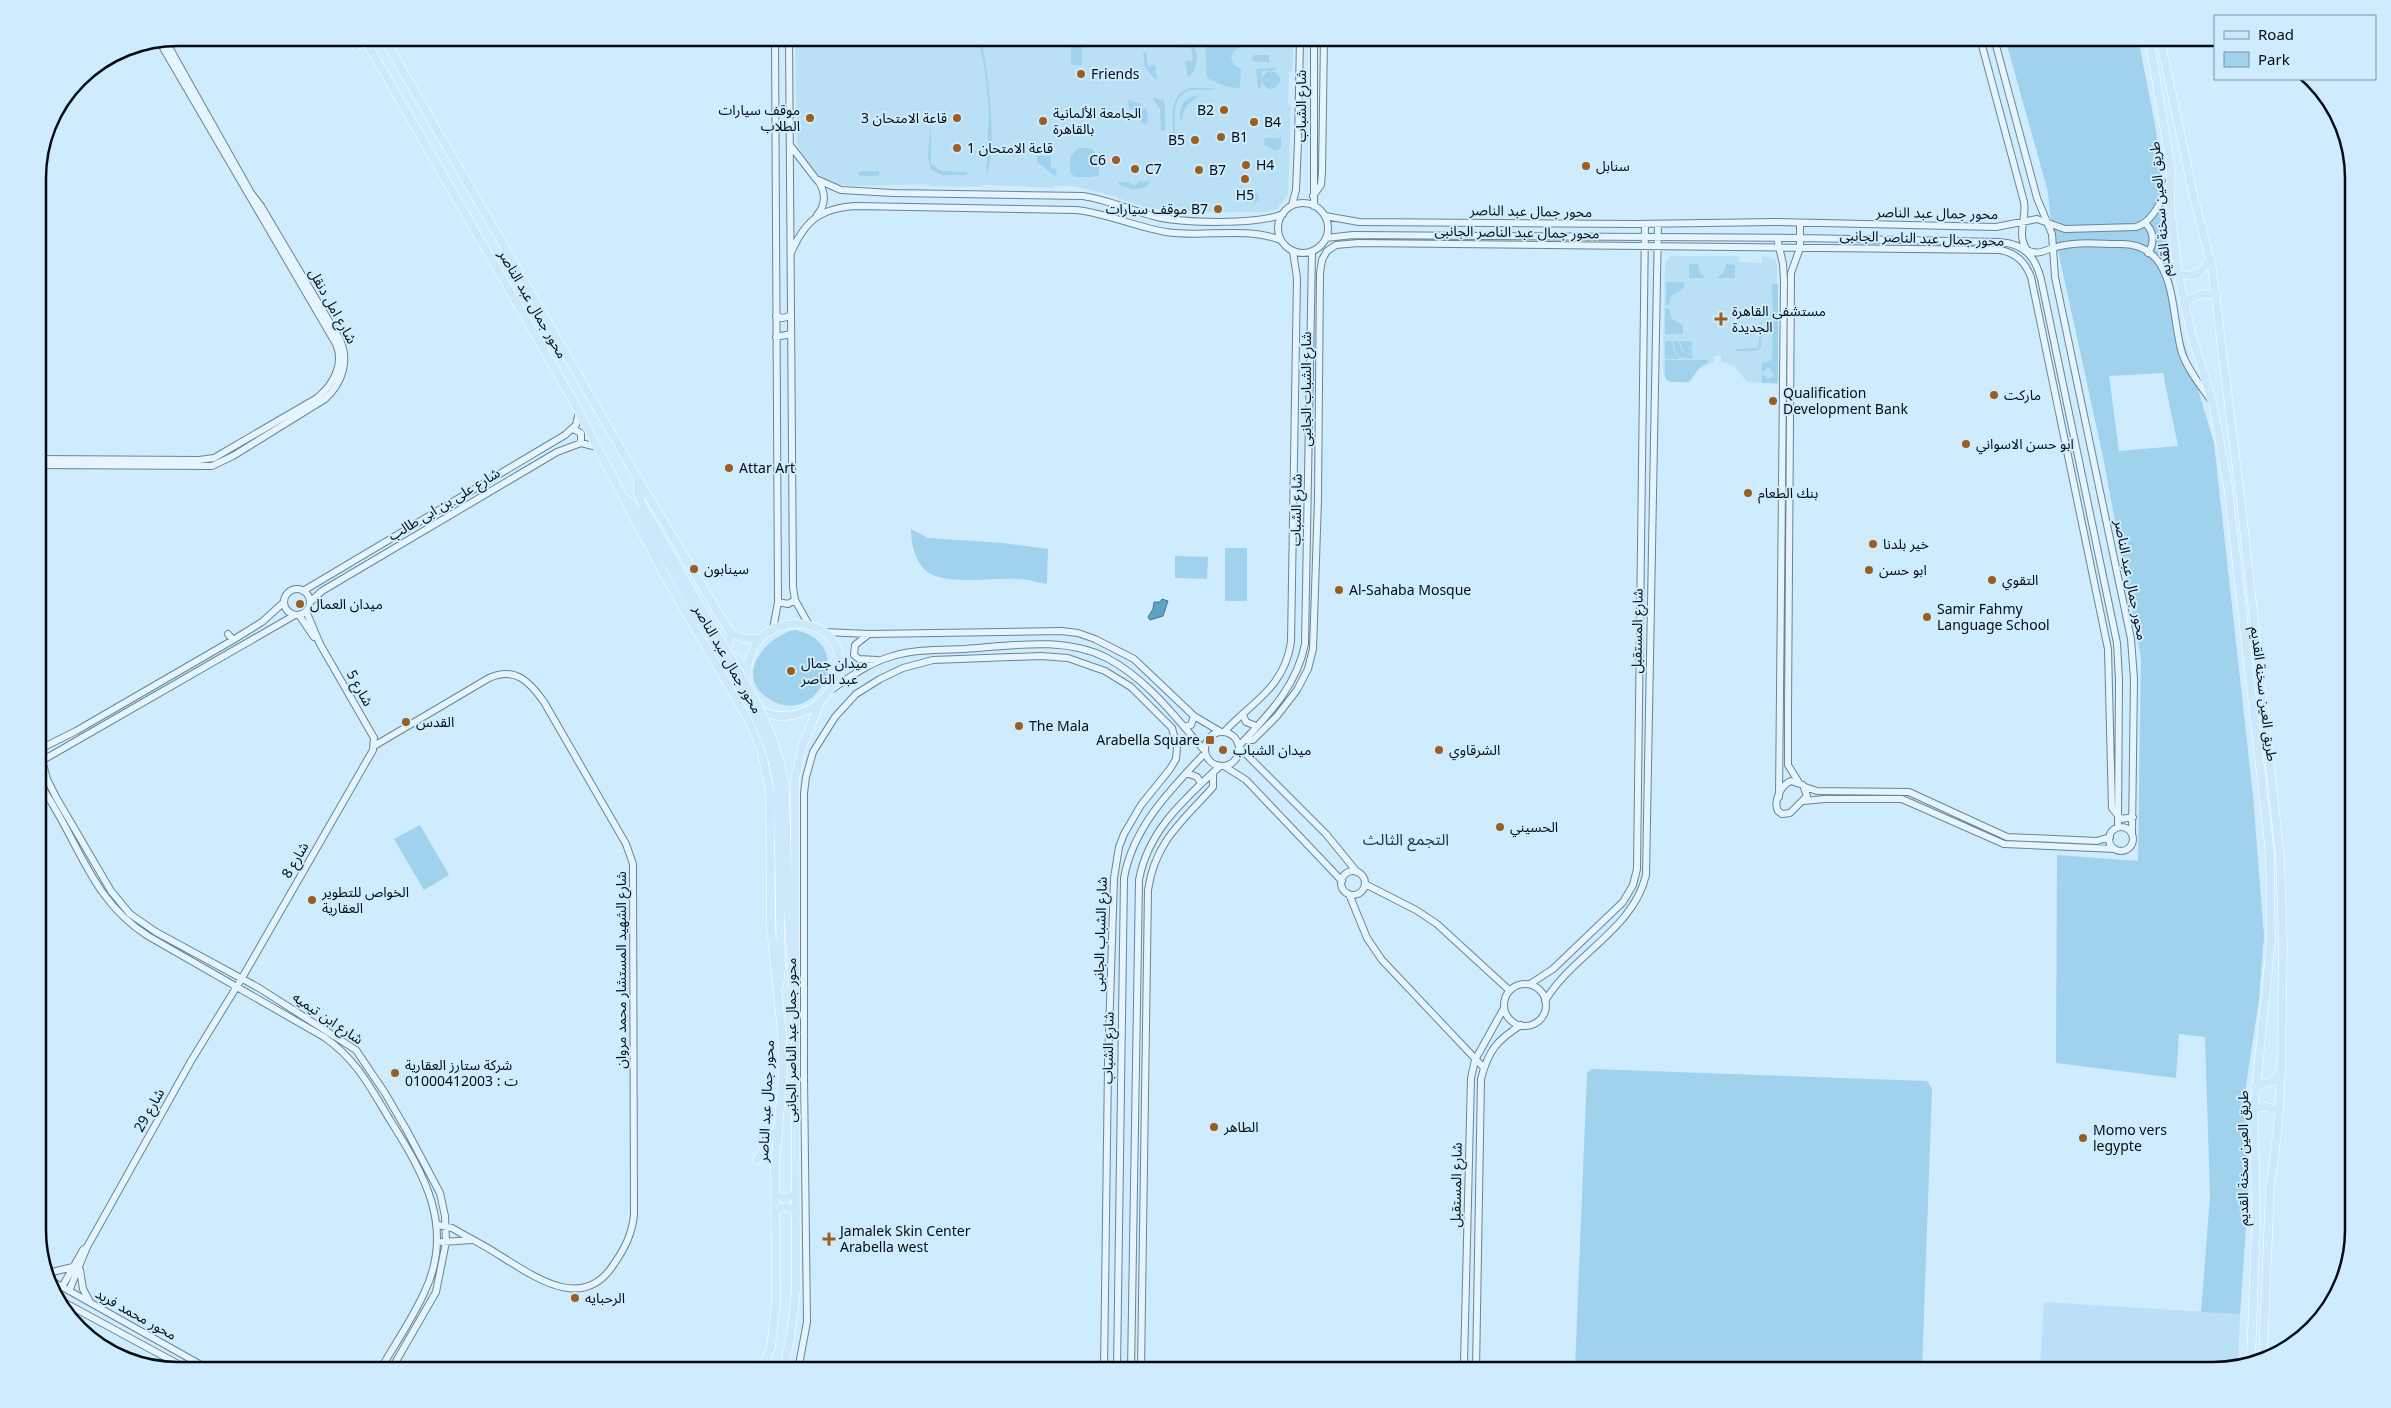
<svg xmlns="http://www.w3.org/2000/svg" width="2391" height="1408" font-family="'Noto Sans','Noto Sans Arabic',sans-serif">
  <rect width="100%" height="100%" fill="#ceecfd"/>
  <!-- built -->
  <path fill="#bae0f5" d="M795,38H1289V43L1293,48V69L1289,73L1288,103L1291,106L1288,195L1277,209L1266,212L1186,213L1175,209H1151L1103,193L1073,186H1055L1053,188L985,185L980,187L930,186L928,184L852,186L836,184L814,173L803,160L797,144Z
    M1670,256H1739V262L1762,263V256L1775,259L1777,265L1778,384L1747,382L1735,367L1721,362V355L1714,356V362L1700,368L1689,383L1667,381L1663,371L1665,263Z
    M2044,1302L2240,1314L2238,1364L2213,1370H2040Z"/>
  <!-- green -->
  <path fill="#a0d1ed" fill-rule="evenodd" d="M978,38H981C987,65 999,152 986,176L989,110L985,70Z
    M1180,38H1189C1199,51 1200,67 1188,77L1185,61L1193,60L1191,47L1182,48Z
    M1205,38H1240V47L1234,51L1231,58L1234,65L1241,69L1240,88L1228,87L1207,78Z
    M1263,38H1280L1278,45H1266Z
    M2005,38H2138L2156,130L2167,245L2180,330L2214,443L2253,796L2264,936L2259,1000L2245,1092L2248,1199L2240,1314L2201,1312L2210,1197L2205,1037L2179,1034L2176,1078L2056,1063L2057,855L2138,861L2141,658L2102,452L2050,214L2048,192ZM2163,373L2178,446L2119,451L2109,376Z
    M1071,47H1082V65H1071Z
    M1143,52H1146L1148,66L1155,65L1157,81L1145,68Z
    M1254,55H1269V62H1254L1252,59Z
    M1276,68V70L1262,71L1261,88L1258,89L1256,69Z
    M1262 80a9 9 0 1 1 18 0a9 9 0 1 1-18 0Z
    M1190,88H1216C1210,91 1201,89 1193,90C1171,93 1175,117 1175,133H1173C1173,115 1169,95 1190,88Z
    M1200,95L1186,106L1181,121C1177,106 1185,96 1200,95Z
    M1155,97L1159,100L1163,99L1165,107V131H1161L1160,109L1153,99Z
    M1128,100L1142,104L1137,110L1129,109Z
    M1145,107L1148,114L1147,124L1141,123L1140,113Z
    M931,117V164L941,171L967,172V175H942L931,170L928,158Z
    M1265,138H1281V148L1275,151L1264,145Z
    M1079,148H1091L1099,157V174L1096,177L1095,175L1092,177H1076L1070,173V156Z
    M1037,156H1051V168L1057,169L1055,176L1037,162Z
    M860,171H878L880,174L878,176H860L858,173Z
    M1140,181L1150,182C1141,194 1130,189 1118,184L1119,182H1129L1135,186Z
    M1247,192L1258,194L1259,201L1244,203Z
    M1692,264H1698L1700,273L1706,278H1689V265Z
    M1726,264L1735,265V278H1717L1724,272Z
    M1666,282H1684V288L1672,295L1668,305H1666Z
    M1772,284H1778V318H1773Z
    M1665,308H1668L1672,319L1683,325V334H1665Z
    M1773,320H1778V383H1762V374L1768,379L1774,375L1770,368H1767L1762,373V363L1772,360Z
    M1761,321H1762L1761,349L1756,351H1736V349L1758,348Z
    M1665,341H1672L1674,351L1680,359H1665Z
    M1673,341H1679L1682,351L1693,356L1692,359L1679,357L1675,350Z
    M1680,341L1692,342V348L1687,346L1692,350V355L1683,351Z
    M1665,360H1708V362L1699,368L1689,382H1671L1665,378Z
    M911,529L928,538L1004,543L1048,549L1047,584C1037,582 1027,579 1017,579C989,577 959,585 933,575C916,568 911,544 911,529Z
    M1225,548H1247V601H1225Z
    M1175,556L1208,557L1207,579L1175,578Z
    M795,630C861,643 815,735 765,696C735,673 768,635 795,630Z
    M420,825L449,875L424,890L394,839Z
    M1592,1069L1927,1081L1932,1089L1922,1370H1560V1368H1575L1587,1073Z"/>
  <!-- water -->
  <path fill="#5ea2c7" stroke="#437591" d="M1162,599L1168,601L1163,616L1150,620L1148,617L1153,609L1154,602H1160Z"/>
  <g fill="none" stroke-linecap="round" stroke-linejoin="round">
    <!-- secondary casing -->
    <g stroke="#6a8595" stroke-width="8">
      <path id="secondary" d="M789,38L793,587L795,600L809,625
        M1980,38L2024,202C2027,220 2016,234 2027,250C2039,256 2044,250 2056,247C2076,241 2100,244 2121,244C2179,244 2170,315 2182,353C2188,370 2200,385 2210,399
        M1994,38L2037,198L2052,234L2055,277L2131,639L2134,679L2132,833
        M790,145L816,179L841,190L893,193L1083,196C1109,200 1132,211 1157,217C1185,223 1257,225 1283,214
        M1313,196L1321,185L1322,172L1324,38
        M1278 228a25 25 0 1 1 50 0a25 25 0 1 1-50 0Z
        M1292,205L1296,190L1298,142L1300,38
        M1314,206V38
        M817,215C826,205 826,192 818,181
        M1325,216L1359,222L1635,224L1775,222L1996,227L2037,219L2065,229L2136,227C2154,222 2164,196 2169,181
        M2145,223C2154,231 2155,243 2148,253
        M1326,238L1353,235L1801,238L2000,242C2024,244 2035,256 2041,279L2117,643L2119,680L2118,827
        M1777,238L1783,264L1784,280L1779,797
        M791,253C805,220 821,208 856,206L1076,210C1107,213 1135,227 1166,232C1203,238 1245,226 1281,240
        M776,316L783,318L790,316
        M776,337L791,334
        M573,429L581,433V443
        M38,459L199,460L214,458L317,398C333,385 345,364 336,344L159,41
        M38,465L212,466L233,456L325,399C343,383 350,359 339,338L261,206L251,193L165,40
        M284 602a13 13 0 1 1 26 0a13 13 0 1 1-26 0Z
        M303,591L565,435L576,425L579,412
        M310,602L322,591L557,452L581,443L597,447
        M778,602L788,604L795,600
        M299,615L314,637
        M773,629L778,602L775,38
        M824,632L869,634L1061,631L1078,633L1095,639L1134,659L1194,716L1221,732
        M228,634L233,640
        M869,634L855,645L854,655L859,659L877,660
        M831,690C850,677 870,662 893,656C916,649 941,650 965,649C1010,646 1064,636 1107,658C1147,679 1175,717 1205,751
        M1243,715L1246,722L1256,726
        M1184,727L1191,725L1194,716
        M1205 749a17 17 0 1 1 34 0a17 17 0 1 1-34 0Z
        M1224,732C1253,701 1284,688 1291,642L1297,278L1293,252
        M1245,740H1253L1277,716L1297,690L1308,669L1313,649L1318,500L1320,273L1322,260L1327,251L1336,245L1358,243L2001,250C2017,254 2025,262 2031,277L2108,649L2112,808L2121,819L2133,817
        M374,746L489,678C515,666 530,682 544,702L626,844L633,864L634,1215C632,1234 625,1248 614,1264C583,1313 535,1277 499,1255C484,1245 467,1237 452,1228L438,1225
        M1239,746C1268,715 1297,686 1305,644L1312,252
        M1239,747L1326,834L1357,872
        M38,750L76,731L233,640L262,622L284,602
        M38,752L43,761L38,771
        M43,760L295,615
        M43,764L47,779L56,797L111,891L130,914L156,932L259,988L356,1050L385,1093L406,1129L440,1193L445,1216L446,1242L436,1292L391,1370
        M1224,766L1246,780L1342,881
        M1187,773L1197,777L1201,783
        M1791,781L1803,785L1807,796L1790,813L1782,814L1778,811C1773,801 1781,785 1791,781Z
        M1798,781L1788,765V711L1791,273L1800,248V223
        M38,782C78,836 88,898 148,936L324,1037C357,1060 370,1087 390,1120C424,1174 455,1227 425,1291C413,1318 395,1344 380,1370
        M1805,787L1817,791L1909,792L2007,837L2097,841L2110,837
        M1803,801L1825,799H1902L2004,844L2115,849
        M2109 839a12 12 0 1 1 24 0a12 12 0 1 1-24 0Z
        M1341 883a12 12 0 1 1 24 0a12 12 0 1 1-24 0Z
        M1365,884L1416,910L1437,924L1509,990
        M1349,894L1367,938L1382,960L1484,1068
        M1530,984L1553,969L1623,902L1633,885L1637,869L1645,224
        M1504 1005a21 21 0 1 1 42 0a21 21 0 1 1-42 0Z
        M1545,1001C1573,954 1633,930 1646,875L1658,224
        M442,1242L472,1240
        M80,1270L83,1289L90,1302
        M48,1273L73,1267
        M50,1280L210,1370
        M62,1287L83,1250L87,1247
        M69,1291L87,1247L191,1061L242,978L373,750L374,738L320,644L306,611
        M56,1298L189,1370
        M798,1370L807,1322L804,1078V793L806,777L813,752L835,717L856,694L880,679L903,668L933,660L1041,656L1068,658L1105,671L1131,687L1172,728L1177,747L1176,759L1170,769L1141,805L1124,834L1119,847L1114,878L1108,1065L1104,1370
        M1117,1370L1124,878C1133,827 1171,789 1205,753
        M1131,1370L1139,880C1148,830 1185,799 1220,766
        M1141,1370L1148,890C1155,841 1183,821 1213,787V773
        M1462,1370L1464,1363L1471,1078L1475,1060L1504,1008
        M1476,1370L1481,1079C1488,1051 1497,1040 1521,1025"/>
    </g>
    <!-- primary casing -->
    <g stroke="#fff" stroke-width="9">
      <path id="primary" d="M364,38L571,397L662,571L751,724L762,753L770,791L771,928L782,1034L783,1074L775,1164L776,1301L771,1347L763,1370
        M384,38L638,479L728,629C736,639 748,640 760,638
        M2149,38L2171,168L2170,206L2178,273L2191,333L2213,404L2228,487L2270,854L2271,940L2254,1109L2256,1224L2251,1360
        M2160,38L2194,198L2212,268L2242,511L2280,857L2283,944L2281,1071L2278,1127L2270,1188L2263,1357
        M356,46L366,41
        M2178,273C2195,280 2201,273 2210,259
        M2184,304C2194,295 2203,292 2216,295
        M638,479V494L644,508L706,616
        M628,500L638,512L701,622
        M794,624C867,624 843,718 780,716C740,714 739,664 760,639C768,629 782,625 794,624Z
        M720,650L728,645L731,633
        M728,654L737,659L747,672
        M778,791L781,969L779,987
        M785,791L788,909L793,985
        M2255,1087L2273,1081L2280,1072
        M2254,1109C2264,1105 2271,1106 2279,1114
        M757,1160L777,1128
        M775,1195L786,1199L796,1192
        M775,1213C781,1206 789,1205 796,1212
        M783,1370L790,1341L796,1290L795,780L802,747L821,700"/>
    </g>
    <!-- secondary -->
    <use href="#secondary" stroke="#e5f4fd" stroke-width="6"/>
    <!-- primary -->
    <use href="#primary" stroke="#cbe9fa" stroke-width="8"/>
    <!-- primary-bridge casing -->
    <g stroke="#fff" stroke-width="9" stroke-linecap="butt">
      <path id="primary-bridge" d="M706,616C737,671 779,727 785,791
        M701,622C731,675 772,729 778,791"/>
    </g>
    <!-- primary-bridge -->
    <use href="#primary-bridge" stroke="#cbe9fa" stroke-width="8"/>
  </g>
  <!-- markers -->
  <g fill="#9a5e21" stroke="#ceecfd" stroke-width="2">
    <circle cx="1081" cy="74" r="5"/>
    <circle cx="1224" cy="110" r="5"/>
    <circle cx="810" cy="118" r="5"/>
    <circle cx="957" cy="118" r="5"/>
    <circle cx="1043" cy="121" r="5"/>
    <circle cx="1254" cy="122" r="5"/>
    <circle cx="1221" cy="137" r="5"/>
    <circle cx="1195" cy="140" r="5"/>
    <circle cx="957" cy="148" r="5"/>
    <circle cx="1116" cy="160" r="5"/>
    <circle cx="1246" cy="165" r="5"/>
    <circle cx="1586" cy="166" r="5"/>
    <circle cx="1135" cy="169" r="5"/>
    <circle cx="1199" cy="170" r="5"/>
    <circle cx="1245" cy="179" r="5"/>
    <circle cx="1218" cy="209" r="5"/>
    <path d="M1718.5 311.5h5v5h5v5h-5v5h-5v-5h-5v-5h5z"/>
    <circle cx="1994" cy="395" r="5"/>
    <circle cx="1773" cy="401" r="5"/>
    <circle cx="1966" cy="444" r="5"/>
    <circle cx="729" cy="468" r="5"/>
    <circle cx="1748" cy="493" r="5"/>
    <circle cx="1873" cy="544" r="5"/>
    <circle cx="694" cy="569" r="5"/>
    <circle cx="1869" cy="570" r="5"/>
    <circle cx="1992" cy="580" r="5"/>
    <circle cx="1339" cy="590" r="5"/>
    <circle cx="300" cy="604" r="5"/>
    <circle cx="1927" cy="617" r="5"/>
    <circle cx="791" cy="671" r="5"/>
    <circle cx="406" cy="722" r="5"/>
    <circle cx="1019" cy="726" r="5"/>
    <rect x="1205" y="735" width="10" height="10" rx="2.5"/>
    <circle cx="1223" cy="750" r="5"/>
    <circle cx="1439" cy="750" r="5"/>
    <circle cx="1500" cy="827" r="5"/>
    <circle cx="312" cy="900" r="5"/>
    <circle cx="395" cy="1073" r="5"/>
    <circle cx="1214" cy="1127" r="5"/>
    <circle cx="2083" cy="1138" r="5"/>
    <path d="M826.5 1231.5h5v5h5v5h-5v5h-5v-5h-5v-5h5z"/>
    <circle cx="575" cy="1298" r="5"/>
  </g>
  <g text-anchor="middle" stroke-width="4" stroke-linejoin="round" paint-order="stroke">
    <!-- poi labels -->
    <g font-size="14" fill="#040d13" stroke="#ceecfd" text-anchor="start">
      <text x="1091" y="79">Friends</text>
      <text x="800" y="115" text-anchor="end">موقف سيارات<tspan x="800" dy="16">الطلاب</tspan></text>
      <text x="1214" y="115" text-anchor="end">B2</text>
      <text x="1053" y="118">الجامعة الألمانية<tspan x="1053" dy="16">بالقاهرة</tspan></text>
      <text x="947" y="123" text-anchor="end">قاعة الامتحان 3</text>
      <text x="1264" y="127">B4</text>
      <text x="1231" y="142">B1</text>
      <text x="1185" y="145" text-anchor="end">B5</text>
      <text x="967" y="153">قاعة الامتحان 1</text>
      <text x="1106" y="165" text-anchor="end">C6</text>
      <text x="1256" y="170">H4</text>
      <text x="1596" y="171">سنابل</text>
      <text x="1145" y="174">C7</text>
      <text x="1209" y="175">B7</text>
      <text x="1245" y="200" text-anchor="middle">H5</text>
      <text x="1208" y="214" text-anchor="end">موقف سيارات B7</text>
      <text x="1732" y="316">مستشفى القاهرة<tspan x="1732" dy="16">الجديدة</tspan></text>
      <text x="1783" y="398">Qualification<tspan x="1783" dy="16">Development Bank</tspan></text>
      <text x="2004" y="400">ماركت</text>
      <text x="1976" y="449">ابو حسن الاسواني</text>
      <text x="739" y="473">Attar Art</text>
      <text x="1758" y="498">بنك الطعام</text>
      <text x="1883" y="549">خير بلدنا</text>
      <text x="704" y="574">سينابون</text>
      <text x="1879" y="575">ابو حسن</text>
      <text x="2002" y="585">التقوي</text>
      <text x="1349" y="595">Al-Sahaba Mosque</text>
      <text x="310" y="609">ميدان العمال</text>
      <text x="1937" y="614">Samir Fahmy<tspan x="1937" dy="16">Language School</tspan></text>
      <text x="801" y="668">ميدان جمال<tspan x="801" dy="16">عبد الناصر</tspan></text>
      <text x="416" y="727">القدس</text>
      <text x="1029" y="731">The Mala</text>
      <text x="1200" y="745" text-anchor="end">Arabella Square</text>
      <text x="1233" y="755">ميدان الشباب</text>
      <text x="1449" y="755">الشرقاوي</text>
      <text x="1510" y="832">الحسيني</text>
      <text x="322" y="897">الخواص للتطوير<tspan x="322" dy="16">العقارية</tspan></text>
      <text x="405" y="1070">شركة ستارز العقارية<tspan x="405" dy="16">ت : 01000412003</tspan></text>
      <text x="1224" y="1132">الطاهر</text>
      <text x="2093" y="1135">Momo vers<tspan x="2093" dy="16">legypte</tspan></text>
      <text x="840" y="1236">Jamalek Skin Center<tspan x="840" dy="16">Arabella west</tspan></text>
      <text x="585" y="1303">الرحبايه</text>
    </g>
    <!-- street labels -->
    <g font-size="14" fill="#040d13" stroke="#ceecfd">
      <text transform="translate(1301 106) rotate(-90)" y="5">شارع الشباب</text>
      <text transform="translate(2160 209) rotate(-95)" y="5">طريق العين سخنة القديم</text>
      <text transform="translate(1531 211) rotate(1)" y="5">محور جمال عبد الناصر</text>
      <text transform="translate(1937 213) rotate(1)" y="5">محور جمال عبد الناصر</text>
      <text transform="translate(1517 232) rotate(1)" y="5">محور جمال عبد الناصر الجانبى</text>
      <text transform="translate(1922 238) rotate(2)" y="5">محور جمال عبد الناصر الجانبى</text>
      <text transform="translate(533 304) rotate(60)" y="5">محور جمال عبد الناصر</text>
      <text transform="translate(333 306) rotate(61)" y="5">شارع امل دنقل</text>
      <text transform="translate(1306 389) rotate(-90)" y="5">شارع الشباب الجانبى</text>
      <text transform="translate(444 504) rotate(-31)" y="5">شارع على بن ابى طالب</text>
      <text transform="translate(1296 510) rotate(-89)" y="5">شارع الشباب</text>
      <text transform="translate(2131 580) rotate(79)" y="5">محور جمال عبد الناصر</text>
      <text transform="translate(1637 631) rotate(-89)" y="5">شارع المستقبل</text>
      <text transform="translate(728 659) rotate(60)" y="5">محور جمال عبد الناصر</text>
      <text transform="translate(360 688) rotate(61)" y="5">شارع 5</text>
      <text transform="translate(2264 694) rotate(83)" y="5">طريق العين سخنة القديم</text>
      <text transform="translate(295 860) rotate(-60)" y="5">شارع 8</text>
      <text transform="translate(1100 934) rotate(-88)" y="5">شارع الشباب الجانبى</text>
      <text transform="translate(621 970) rotate(-90)" y="5">شارع الشهيد المستشار محمد مروان</text>
      <text transform="translate(328 1018) rotate(34)" y="5">شارع ابن تيميه</text>
      <text transform="translate(791 1040) rotate(-90)" y="5">محور جمال عبد الناصر الجانبى</text>
      <text transform="translate(1108 1048) rotate(-89)" y="5">شارع الشباب</text>
      <text transform="translate(766 1101) rotate(-87)" y="5">محور جمال عبد الناصر</text>
      <text transform="translate(149 1110) rotate(-61)" y="5">شارع 29</text>
      <text transform="translate(2243 1158) rotate(-90)" y="5">طريق العين سخنة القديم</text>
      <text transform="translate(1456 1185) rotate(-89)" y="5">شارع المستقبل</text>
      <text transform="translate(136 1314) rotate(29)" y="5">محور محمد فريد</text>
    </g>
    <!-- quarter labels -->
    <g font-size="16" fill="#223b49" stroke="#ceecfd">
      <text x="1406" y="845">التجمع الثالث</text>
    </g>
  </g>
  <!-- crop -->
  <path d="M0 0H2391V1408H0ZM178 46H2213A132 132 0 0 1 2345 178V1230A132 132 0 0 1 2213 1362H178A132 132 0 0 1 46 1230V178A132 132 0 0 1 178 46Z" fill="#ceecfd" fill-rule="evenodd"/>
  <path fill="none" stroke="#040d13" stroke-width="2.5" d="M178 46H2213A132 132 0 0 1 2345 178V1230A132 132 0 0 1 2213 1362H178A132 132 0 0 1 46 1230V178A132 132 0 0 1 178 46Z"/>
  <!-- legend -->
  <rect x="2214" y="15" width="162" height="65" fill="#ceecfd" stroke="#7d939f"/>
  <rect x="2224" y="31" width="25" height="8" fill="#cbe9fa" stroke="#7d939f"/>
  <text x="2258" y="40" font-size="15" fill="#040d13">Road</text>
  <rect x="2224" y="52" width="25" height="15" fill="#a0d1ed" stroke="#7d939f"/>
  <text x="2258" y="65" font-size="15" fill="#040d13">Park</text>
</svg>
